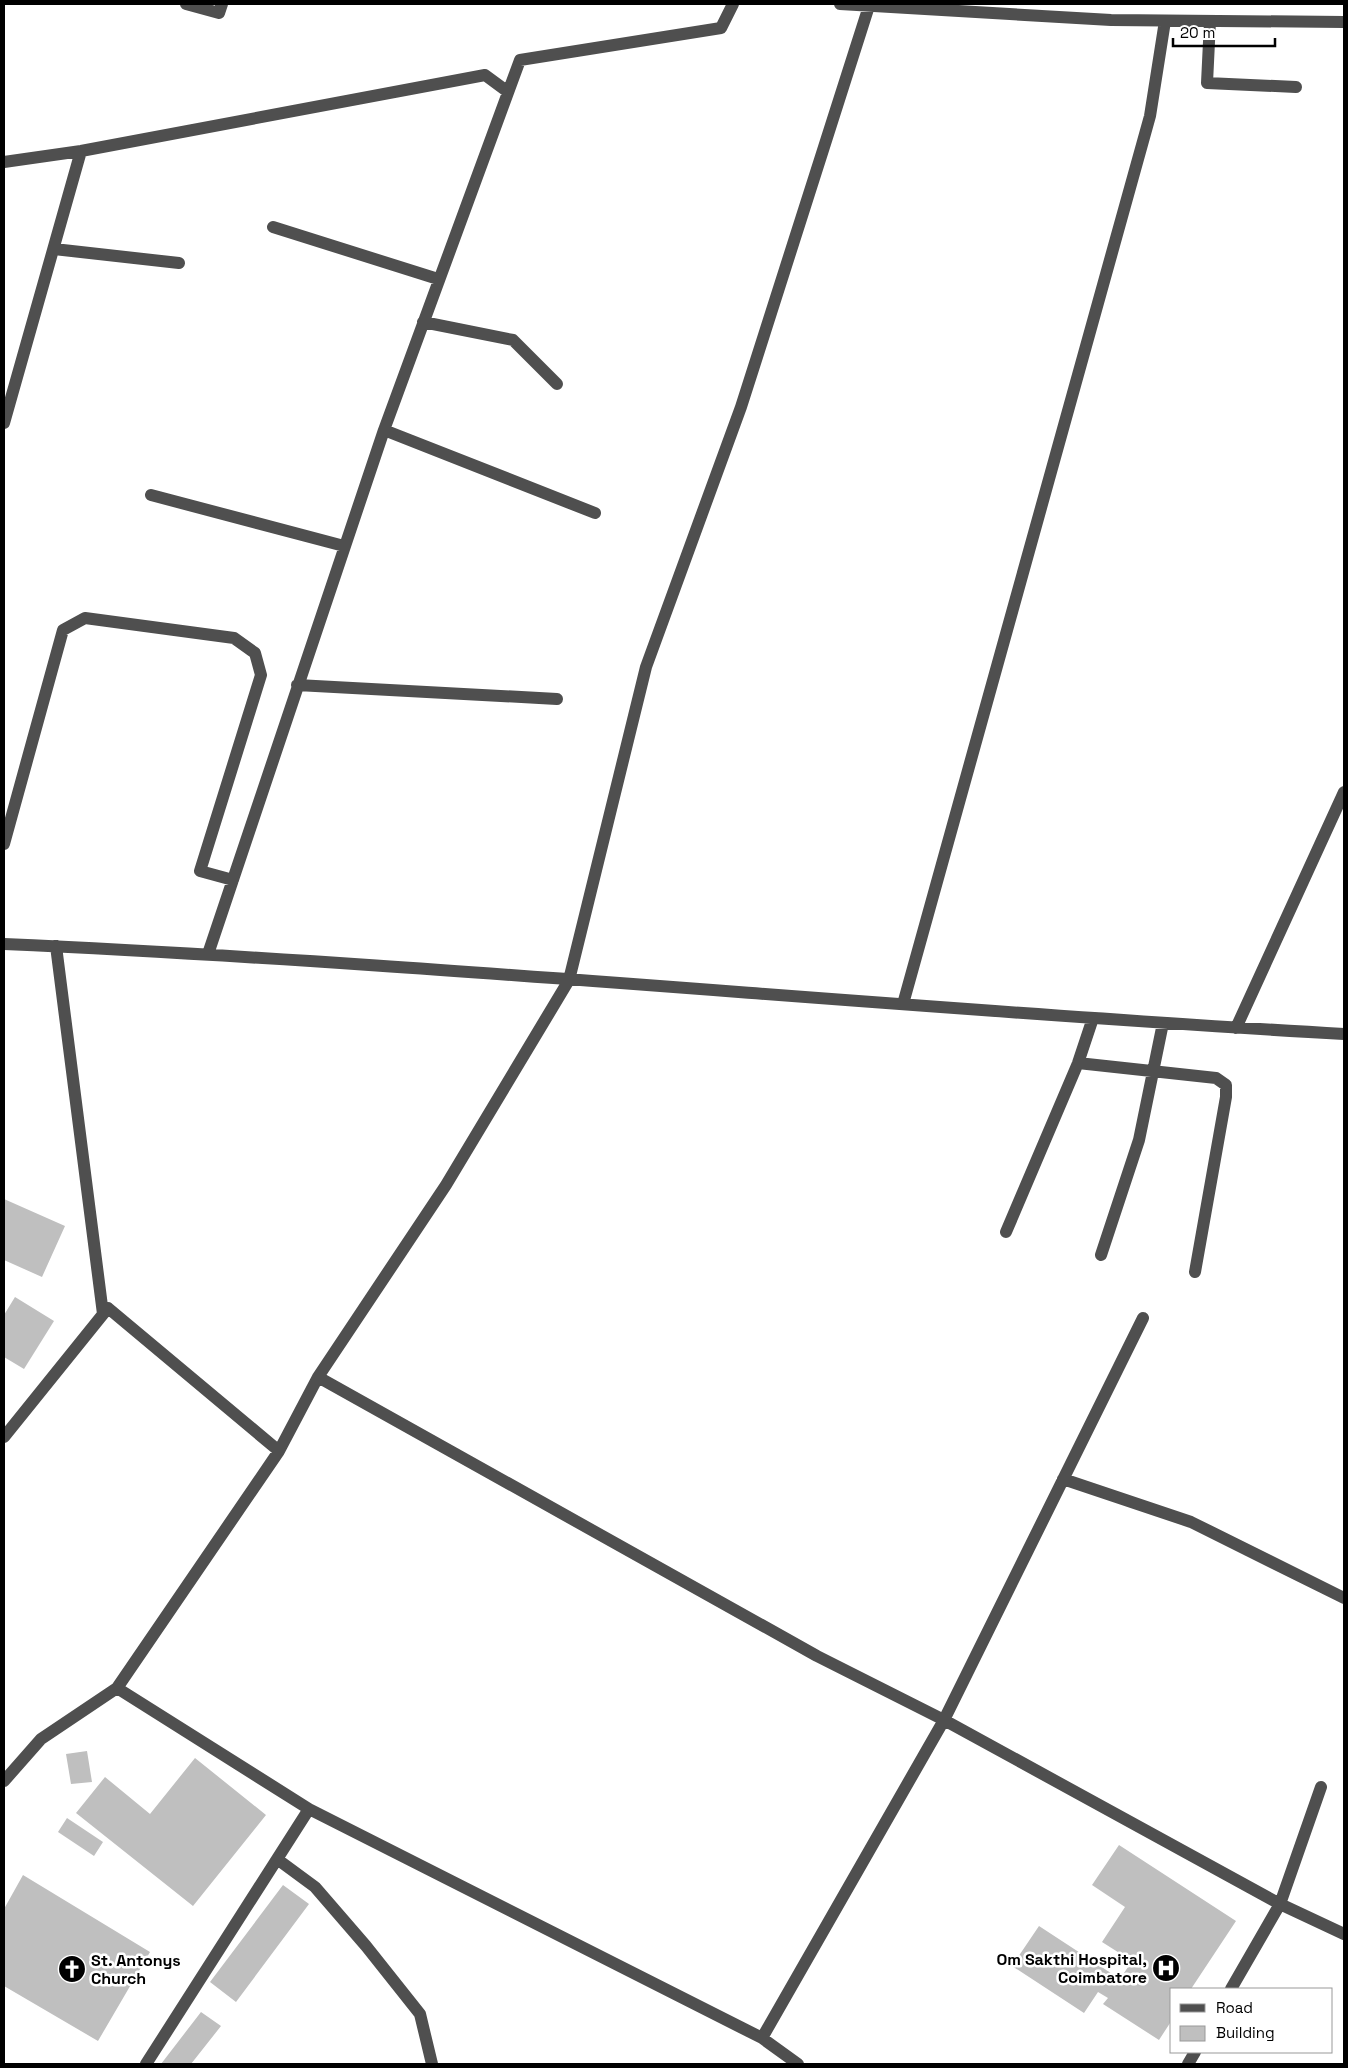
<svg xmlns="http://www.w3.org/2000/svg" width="1348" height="2068" font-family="'Space Grotesk',sans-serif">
  <rect width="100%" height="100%" fill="#fff"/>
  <!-- building -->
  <path fill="#bfbfbf" d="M4,1199L65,1226L42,1277L4,1260Z
    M15,1297L54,1321L24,1369L4,1357V1315Z
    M87,1751L92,1782L71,1784L66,1754Z
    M195,1758L266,1815L193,1906L76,1813L105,1777L150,1814Z
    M67,1818L103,1842L94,1856L58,1832Z
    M1119,1845L1236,1921L1191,1989H1172V2020L1159,2040L1103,2004L1108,1998L1098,1992L1084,2013L1012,1966L1039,1926L1120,1979L1132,1961L1102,1942L1125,1907L1092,1885Z
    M23,1875L150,1952L98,2041L4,1986V1909Z
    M283,1885L309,1904L236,2002L210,1982Z
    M201,2012L221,2026L191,2064H161Z"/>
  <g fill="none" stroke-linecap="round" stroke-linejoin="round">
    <!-- minor -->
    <path stroke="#4f4f4f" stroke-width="12" d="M186,4L219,13L222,4
      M840,4L1111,20L1344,22
      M1210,21L1207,83L1296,87
      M4,162L81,151L485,75L508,92
      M273,227L438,279
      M54,249L179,263
      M423,322L513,340L557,384
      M4,423L81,151
      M384,430L595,513
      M151,495L344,546
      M297,685L557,699
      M4,844L63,630L85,618L234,638L255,653L261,675L200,871L233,880
      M4,944C451,964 897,1009 1344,1034
      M56,946L103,1314
      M208,954L384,430L520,60L721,28L733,4
      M903,1004L1150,116L1165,21
      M1236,1028L1344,792
      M1078,1063L1216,1078L1226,1085V1097L1195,1272
      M1006,1232L1078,1063L1093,1018
      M1101,1255L1139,1140L1163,1023
      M318,1377L817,1656L944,1720L1280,1904L1344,1934
      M4,1437L108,1308L279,1451
      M1063,1479L1191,1522L1344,1598
      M117,1688L309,1809L762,2038L798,2064
      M4,1781L41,1739L117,1688L279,1451L318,1377L446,1185L569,980L646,667L741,407L869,6
      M277,1859L315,1887L366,1946L420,2014L432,2064
      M1231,1989L1280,1904L1321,1787
      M762,2038L944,1720L1143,1318
      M146,2064L309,1809
      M1188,2064L1195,2052"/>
  </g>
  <!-- icons -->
  <defs>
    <g id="hospital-disc" transform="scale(1.4375)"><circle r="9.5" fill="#000" stroke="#fff"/><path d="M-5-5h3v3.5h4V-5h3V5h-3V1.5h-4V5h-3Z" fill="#fff"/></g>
    <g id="church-disc" transform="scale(1.4375)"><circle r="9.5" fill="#000" stroke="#fff"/><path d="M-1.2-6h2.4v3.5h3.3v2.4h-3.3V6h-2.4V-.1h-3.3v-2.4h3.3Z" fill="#fff"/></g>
  </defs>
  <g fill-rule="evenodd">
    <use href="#hospital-disc" x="1166" y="1968"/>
    <use href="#church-disc" x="72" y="1969"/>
  </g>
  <g text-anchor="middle" stroke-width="5" stroke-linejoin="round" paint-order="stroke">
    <!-- poi labels -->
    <g font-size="16" font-weight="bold" fill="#000" stroke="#fff" text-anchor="end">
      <text x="1147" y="1965">Om Sakthi Hospital,<tspan x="1147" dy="18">Coimbatore</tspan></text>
      <text x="91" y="1966" text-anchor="start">St. Antonys<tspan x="91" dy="18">Church</tspan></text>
    </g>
  </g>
  <!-- border -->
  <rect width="1348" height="2068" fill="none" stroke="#000000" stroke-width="10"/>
  <!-- legend -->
  <rect x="1170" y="1988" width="162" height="65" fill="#ffffff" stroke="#999999"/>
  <rect x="1180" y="2004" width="25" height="8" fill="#4f4f4f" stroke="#999999"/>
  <text x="1216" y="2013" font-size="15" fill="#000000">Road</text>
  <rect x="1180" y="2026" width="25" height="15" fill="#bfbfbf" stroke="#999999"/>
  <text x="1216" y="2038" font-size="15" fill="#000000">Building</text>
  <!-- scale -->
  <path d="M1173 38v8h102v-8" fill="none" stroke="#000000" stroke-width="2.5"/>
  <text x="1180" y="38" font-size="15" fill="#000000" stroke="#ffffff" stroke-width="4" paint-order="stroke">20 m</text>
</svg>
